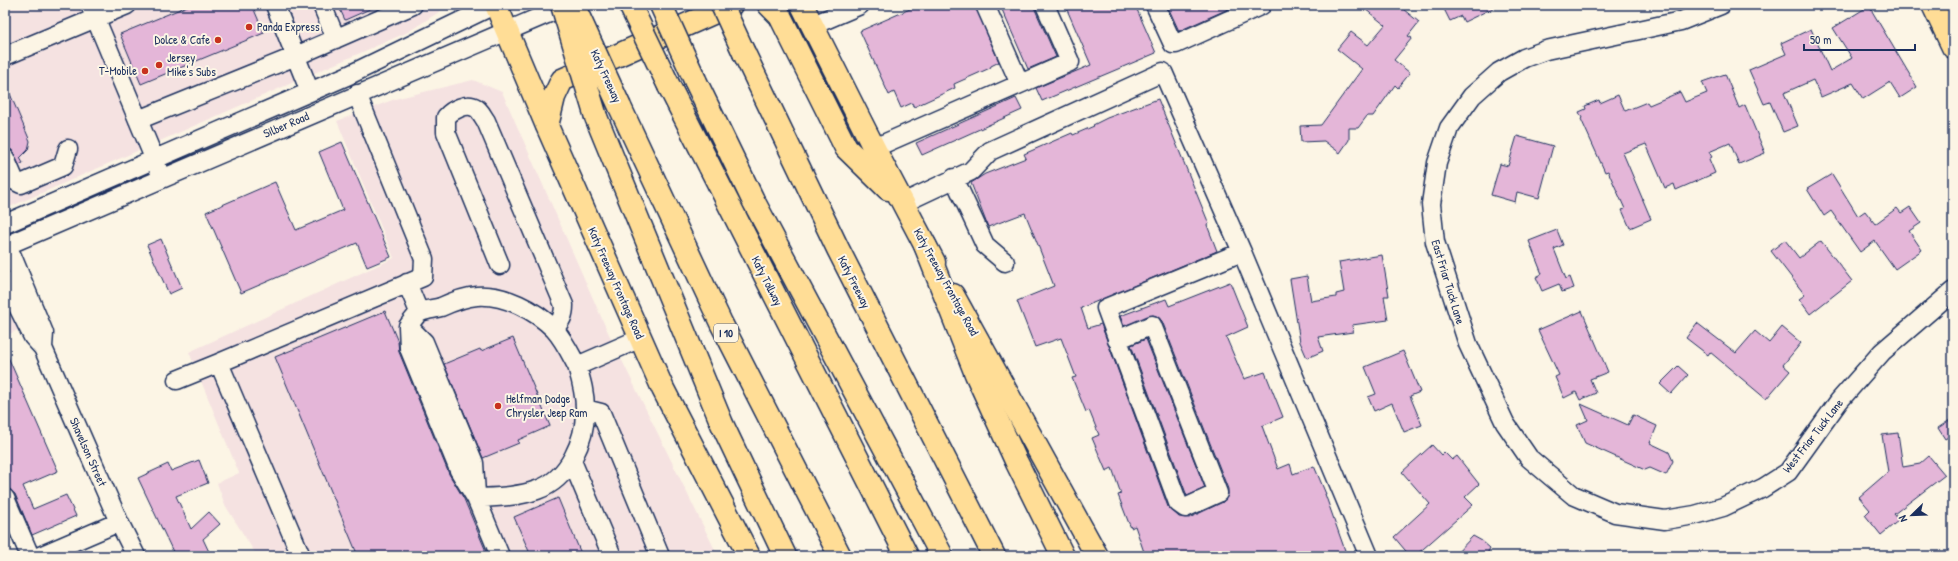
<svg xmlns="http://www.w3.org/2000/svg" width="1958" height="561" font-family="'Patrick Hand',sans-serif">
  <rect width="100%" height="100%" fill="#fcf5e5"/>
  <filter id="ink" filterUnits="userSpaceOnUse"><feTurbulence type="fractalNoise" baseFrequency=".025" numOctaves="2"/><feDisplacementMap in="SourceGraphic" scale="8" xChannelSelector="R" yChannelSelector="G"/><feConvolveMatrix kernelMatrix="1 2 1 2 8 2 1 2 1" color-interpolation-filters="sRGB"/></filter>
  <g filter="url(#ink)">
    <!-- built -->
    <path fill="#f5e2e1" d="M5,5H442L439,12L408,32L5,209Z
      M473,80L502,92L606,328L718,556H257L225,505L217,483L239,473L189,352L394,258L337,121L395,99Z
      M5,295L20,329L5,336Z"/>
    <!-- building -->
    <path fill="#e4b6d8" stroke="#1b2f5e" d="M190,5H252L264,33L141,84L120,34Z
      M338,5H379L345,20Z
      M919,5H975L999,62L991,66L990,68L954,84L955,88L914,107L912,103L901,108L894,92L889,95L860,31Z
      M1000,5H1033L1056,57L1028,69Z
      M1065,5H1135L1156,53L1042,101L1036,88L1091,65Z
      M1167,5H1237L1179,31Z
      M1360,5H1398L1419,22L1408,36L1412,38L1394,60L1410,73L1398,88L1395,85L1373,116H1367L1358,128H1349V140L1340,153L1324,141L1301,142L1300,126L1321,125L1362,69L1337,49L1351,32L1368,45L1385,25Z
      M1442,5H1499L1464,22L1461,16L1450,21Z
      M1869,6L1917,87L1900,98L1890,82L1863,99L1853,83L1821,97L1813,80L1784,93L1798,126L1783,132L1770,102L1764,104L1749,70L1786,54L1781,43L1811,29L1830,71L1852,58L1833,28Z
      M1725,74L1739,108L1745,105L1765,153L1739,164L1730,143L1709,152L1712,157L1709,159L1715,173L1676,190L1674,184L1665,188L1646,144L1623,153L1651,219L1630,228L1622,210L1625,209L1608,171L1605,172L1581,119L1582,118L1579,112L1586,109L1585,106L1599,100L1600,103L1618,95L1625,111L1647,102L1649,105L1680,92L1685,102L1707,93L1702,82Z
      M5,82L30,141L28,150L20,158L23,163L19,165L12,150L5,148Z
      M1016,98L1022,110L922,155L916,143Z
      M1158,99L1209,224L1207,225L1217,251L1081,308L1088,328L1101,324L1168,507L1179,517L1189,518L1223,502L1228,495V489L1162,321L1158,317L1153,315L1124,326L1120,316L1166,299L1169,306L1230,282L1248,327L1226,337L1244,379L1265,372L1283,417L1262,426L1278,469L1290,464L1293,474L1314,466L1326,494H1325L1347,556H1154L1152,552L1145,555L1135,526L1131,528L1128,521L1118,495L1121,494L1112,468L1106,471L1095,445L1092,438L1099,435L1089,410L1086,412L1075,385L1072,378L1076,377L1061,338L1035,347L1017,301L1054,286L1036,240L1025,213L988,227L971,183L985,174L1026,158L1024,154L1072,133L1073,135L1094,126L1093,125L1107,118Z
      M1517,136L1553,146L1539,198L1517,192L1515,202L1491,195L1500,164L1508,166Z
      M342,142L391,257L367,267L357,243L241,293L206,212L275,182L296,230L343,210L319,152Z
      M1832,174L1858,216L1865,211L1875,224L1897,208L1901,213L1910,207L1921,223L1909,231L1922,250L1895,269L1875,241L1860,252L1831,211L1824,216L1807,189Z
      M1557,230L1563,245L1554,249L1566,279L1570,277L1574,288L1562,292L1559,284L1542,291L1536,277L1542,274L1529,241Z
      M161,239L182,288L169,294L147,245Z
      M1785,240L1799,258L1821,241L1852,281L1810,314L1799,299L1805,295L1771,251Z
      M1382,255L1389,296H1384L1388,320L1352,325L1353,332L1318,337L1323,351L1307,358L1300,342L1290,279L1307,276L1311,301L1336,297V294L1344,292L1339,262Z
      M385,311L398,342L399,352L449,474L464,499L488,556H358L275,357Z
      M1582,311L1608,372L1590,379L1596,393L1580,400L1576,392L1564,398L1555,377L1559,375L1538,330Z
      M1697,323L1736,353L1755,331L1769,343L1782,327L1801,343L1783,365L1790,371L1766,399L1710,352L1708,355L1686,338Z
      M513,338L550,426L518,440L519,443L483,458L444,364L480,349L481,351Z
      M1146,339L1205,488L1187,496L1131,345Z
      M5,350L58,471L23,486L33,509L66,495L76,516L32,535L15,494L9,489L5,479Z
      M1403,351L1420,392L1410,396L1422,425L1404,432L1392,403L1374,411L1368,397L1376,394L1365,367Z
      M1678,366L1688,375L1671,394L1660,384Z
      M1581,404L1628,425L1633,415L1657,426L1650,443L1669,452L1673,461L1666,475L1650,468L1645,470L1585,443L1577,425L1588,420Z
      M1953,418V434L1945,439L1938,428Z
      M1898,433L1903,467L1920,464L1929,456L1945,475L1894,514L1899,520L1881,535L1865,515L1870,510L1859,497L1888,472L1882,435Z
      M1432,445L1441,455L1444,452L1452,460L1457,456L1479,484L1465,497L1473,505L1415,556H1410L1394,537L1430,504L1402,472Z
      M199,460L208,483L176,496L191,529L209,512L220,524L203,539L211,556H175L138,478L168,464L171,471Z
      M558,498L582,556H531L514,517Z
      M1473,536L1482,541L1490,548L1486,556H1454Z"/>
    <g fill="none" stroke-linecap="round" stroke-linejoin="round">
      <!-- minor casing -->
      <g stroke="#1b2f5e" stroke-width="21">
        <path id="minor" d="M90,5L159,170
          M275,5L310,92
          M322,5L336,39
          M1155,5L1173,44H1176L1262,5
          M1721,5L1681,21L1546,50L1524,58L1499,72L1472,96L1449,128L1437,163L1431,204L1435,242L1468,344L1505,423L1529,458L1573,495L1615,513L1665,520L1695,515L1723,507L1763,488L1788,472L1839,401L1882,352L1953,291
          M811,26L860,5
          M5,56L127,5
          M1020,84L1070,62L1045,5
          M138,120L296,56L413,5
          M874,148L1020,84L985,5
          M5,158L15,181L21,184L63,166L68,149
          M954,178L985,245L1005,262
          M903,203L971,171L990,151L1163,72L1242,252L1106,308L1178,503L1185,508L1218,493L1152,325L1117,340
          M5,224L349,75L494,5
          M5,246L568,5
          M5,252L12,256L44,333L43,347
          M1242,252L1369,556
          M500,265L446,132V117C452,110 467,102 476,108C480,110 483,117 486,121L564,305C564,316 561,321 554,329
          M5,281L33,337L43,348L119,522L136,556
          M407,283L419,312
          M408,326L424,342L474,463L476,494
          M177,380L219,363
          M585,409L601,413L660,556
          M572,461L612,556
          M5,498L30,556
          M476,498L459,470L409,348L408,326C412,322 416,314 421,312C427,309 435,309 441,307C452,302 464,297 477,296C504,294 535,310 554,329C564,340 570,353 577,366
          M40,556L119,522
          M301,556L219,363L423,277L424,259L357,94
          M500,556L476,498C496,497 517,497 537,490C569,479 586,440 585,408C585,393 581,380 577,366L641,338"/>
      </g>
      <!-- major casing -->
      <g stroke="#1b2f5e" stroke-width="25">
        <path id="major" d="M496,5L547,126L663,389L749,556
          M769,5L780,16L846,148L888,189
          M802,5L874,148L934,262
          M1933,5L1953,47
          M547,126L554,97L562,80L731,5
          M953,295L1097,556"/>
      </g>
      <!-- highway casing -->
      <g stroke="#1b2f5e" stroke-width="25">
        <path id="highway" d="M744,53L838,249L994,556
          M695,80L753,200L942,556
          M669,86L907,556
          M620,107L721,323L840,556
          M596,117L722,424L785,556
          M925,245L976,374L1017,463L1063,556"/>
      </g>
      <!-- minor -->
      <use href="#minor" stroke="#fcf5e5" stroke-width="18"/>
      <!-- major -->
      <use href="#major" stroke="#ffdd96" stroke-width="22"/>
      <!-- highway -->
      <use href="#highway" stroke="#ffdd96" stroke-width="22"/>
      <!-- highway-bridge casing -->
      <g stroke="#1b2f5e" stroke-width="25" stroke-linecap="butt">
        <path id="highway-bridge" d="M562,5L596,117
          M630,5L669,86
          M661,5L695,80
          M722,5L744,53
          M577,13L620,107"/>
      </g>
      <!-- highway-bridge -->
      <use href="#highway-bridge" stroke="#ffdd96" stroke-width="22"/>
    </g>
  </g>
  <!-- markers -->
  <g fill="#c8321e" stroke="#fcf5e5" stroke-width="1.5">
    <circle cx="249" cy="27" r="4"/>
    <circle cx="218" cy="40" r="4"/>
    <circle cx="159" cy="65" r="4"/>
    <circle cx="145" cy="71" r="4"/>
    <circle cx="498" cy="406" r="4"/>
  </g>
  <g text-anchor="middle" stroke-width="4" stroke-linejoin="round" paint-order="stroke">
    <!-- shield labels -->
    <rect fill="#fcf5e5" stroke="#5e6a86" stroke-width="1" x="714" y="324" width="24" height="18" rx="3"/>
    <g font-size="11" font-weight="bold" fill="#1b2f5e">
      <text x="726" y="337">I 10</text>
    </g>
    <!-- poi labels -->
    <g font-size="12" fill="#1b2f5e" stroke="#fcf5e5" text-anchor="start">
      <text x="257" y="31">Panda Express</text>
      <text x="210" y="44" text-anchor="end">Dolce &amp; Cafe</text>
      <text x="167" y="62">Jersey<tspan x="167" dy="14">Mike's Subs</tspan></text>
      <text x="137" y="75" text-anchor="end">T-Mobile</text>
      <text x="506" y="403">Helfman Dodge<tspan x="506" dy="14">Chrysler Jeep Ram</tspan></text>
    </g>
    <!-- street labels -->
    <g font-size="12" fill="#1b2f5e" stroke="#fcf5e5">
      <text transform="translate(606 76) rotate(65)" y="4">Katy Freeway</text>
      <text transform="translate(286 125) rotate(-23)" y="4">Silber Road</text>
      <text transform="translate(767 281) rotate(63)" y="4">Katy Tollway</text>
      <text transform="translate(854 282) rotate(63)" y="4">Katy Freeway</text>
      <text transform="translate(946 282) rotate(61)" y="4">Katy Freeway Frontage Road</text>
      <text transform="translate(1448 282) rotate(73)" y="4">East Friar Tuck Lane</text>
      <text transform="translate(616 283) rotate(66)" y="4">Katy Freeway Frontage Road</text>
      <text transform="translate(1813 436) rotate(-52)" y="4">West Friar Tuck Lane</text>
      <text transform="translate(88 452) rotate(66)" y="4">Shavelson Street</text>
    </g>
  </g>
  <!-- margin -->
  <rect width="1958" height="561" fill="none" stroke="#fcf5e5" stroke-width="20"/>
  <rect x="10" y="10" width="1938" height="541" fill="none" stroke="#1b2f5e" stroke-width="1.5" filter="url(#ink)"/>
  <!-- north arrow -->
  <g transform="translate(1912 515) rotate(247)" stroke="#fcf5e5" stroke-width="3" paint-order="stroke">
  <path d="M0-3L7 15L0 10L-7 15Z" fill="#1b2f5e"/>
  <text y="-6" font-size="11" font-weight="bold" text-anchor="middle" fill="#1b2f5e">N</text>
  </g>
  <!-- scale -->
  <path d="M1804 44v6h111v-6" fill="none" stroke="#1b2f5e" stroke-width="2"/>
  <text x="1810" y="44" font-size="12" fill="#1b2f5e" stroke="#fcf5e5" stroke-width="3" paint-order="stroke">50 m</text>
</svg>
